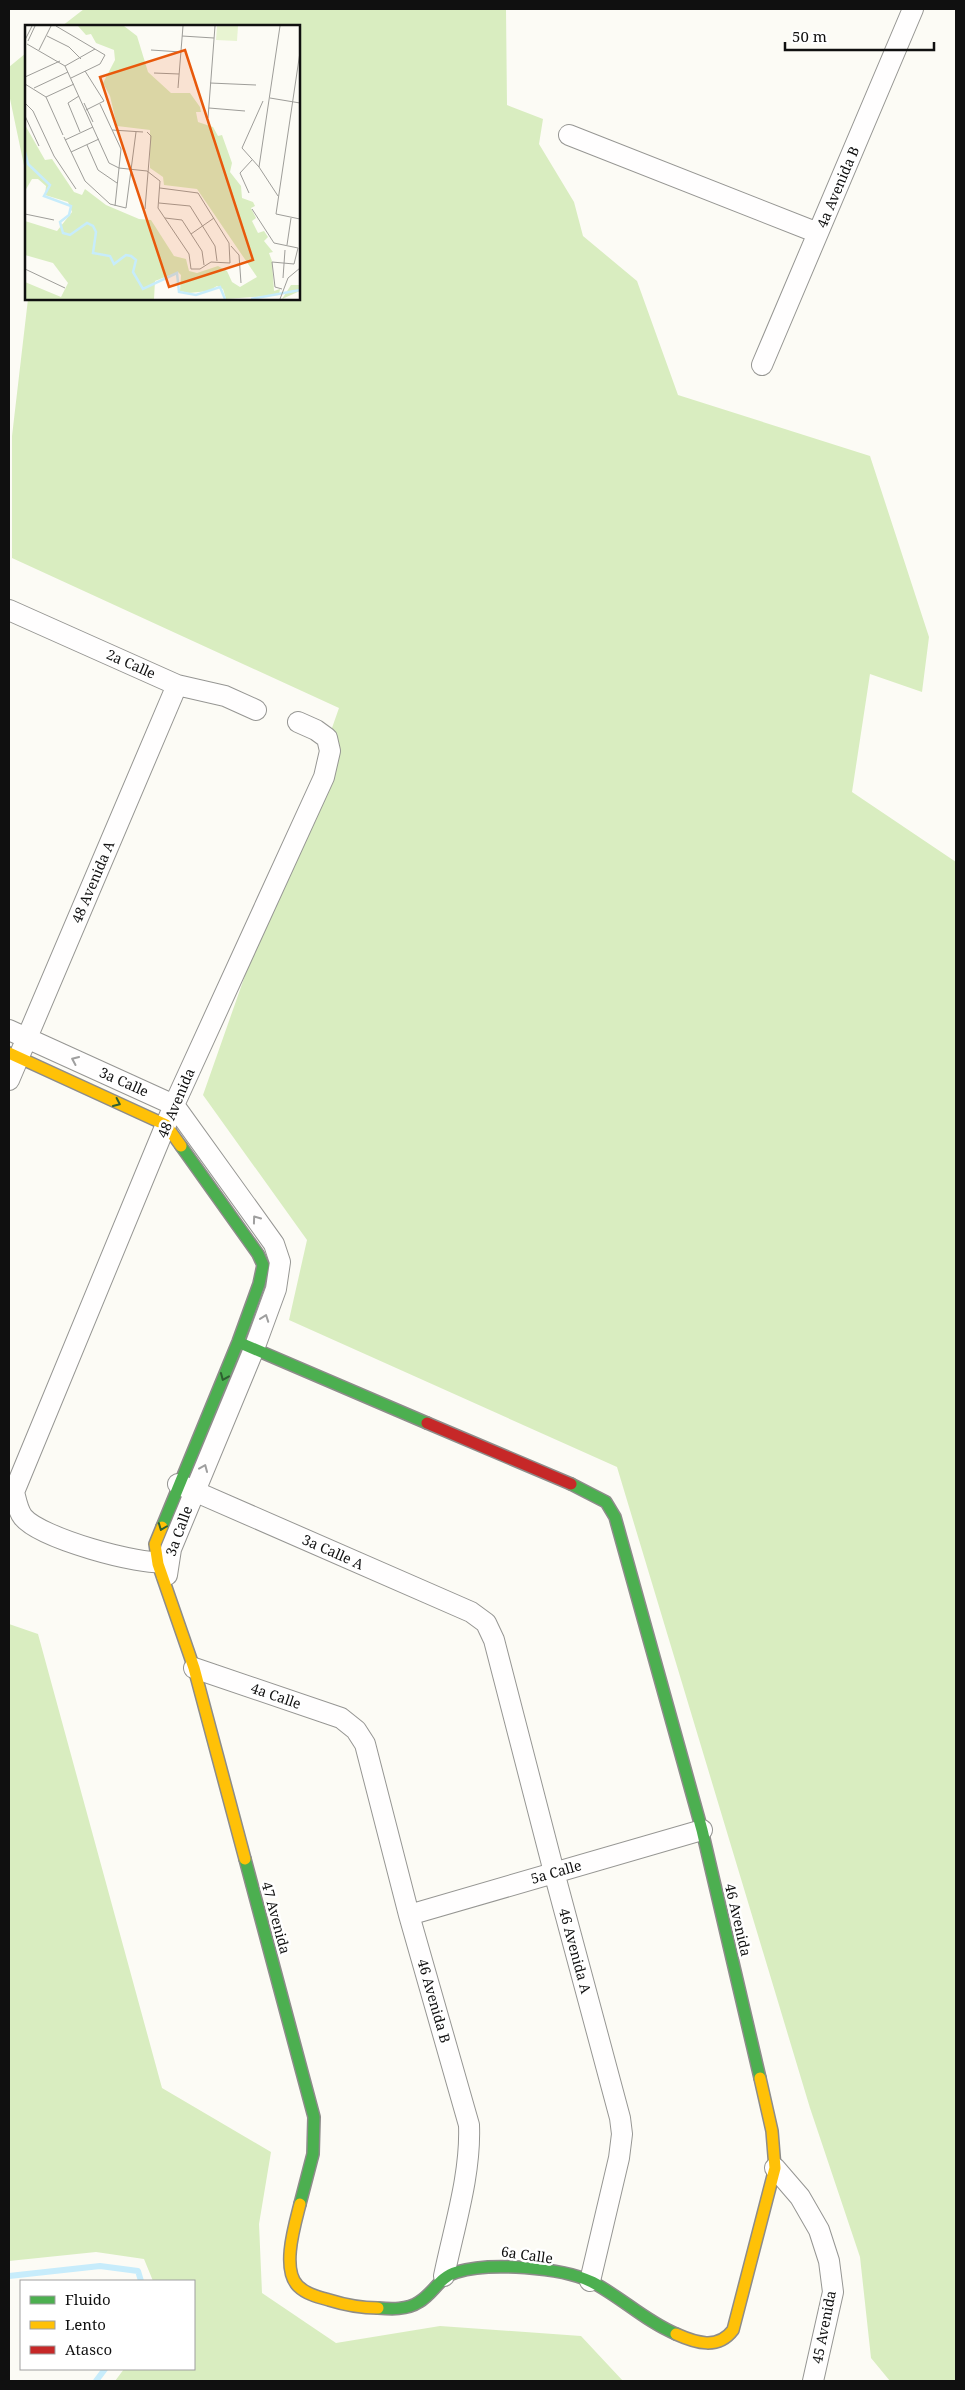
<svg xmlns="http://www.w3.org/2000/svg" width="965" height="2390" font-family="'Noto Serif',serif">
  <rect width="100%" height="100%" fill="#fcfbf5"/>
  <!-- forest -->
  <path fill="#d9edc0" d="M84,9H506L507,105L543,119L539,144L574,202L583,236L637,281L678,395L870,456L929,637L922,692L870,674L852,792L956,862V2381H890L871,2358L860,2257L810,2108L617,1467L289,1320L307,1240L203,1095L339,708L12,558V436L28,299H299V26H62Z
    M26,53V175L9,94V67Z
    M9,1624L38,1634L162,2088L271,2152L259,2224L262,2293L336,2343L440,2326L581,2336L623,2381H115L124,2369H194V2281H153L144,2259L96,2252L9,2261Z"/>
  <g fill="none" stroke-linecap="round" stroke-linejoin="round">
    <!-- stream -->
    <path stroke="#c7ecfb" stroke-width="6" d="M9,2276L100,2266L138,2271L141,2281
      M96,2381L105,2369"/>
    <!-- street casing -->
    <g stroke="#969693" stroke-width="22">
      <path id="street" d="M569,135L818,233
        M762,365L913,9
        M9,610L177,685L225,696L256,710
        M9,1030L174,1105L274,1244L280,1262L276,1289L254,1349L171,1549L167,1575
        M9,1080L177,685
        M178,1484L471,1612L486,1623L494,1640L554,1872L620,2118L622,2134L619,2158L590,2281
        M167,1562C140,1566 40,1538 23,1517C18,1511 16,1500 14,1492L174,1105L324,777L330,751L327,738L316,730L298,722
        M194,1668L341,1718L356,1730L365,1744L409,1915L469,2125C471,2175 454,2227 444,2276
        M409,1915L702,1830
        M775,2168L800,2197L819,2230L829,2261L833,2292L813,2381"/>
    </g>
    <!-- fast casing -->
    <g stroke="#8d8c8a" stroke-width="14">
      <path id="fast" d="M238,1342L427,1423
        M571,1484L606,1502L615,1517L702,1830L760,2078
        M162,1527L238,1342L259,1284L263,1265L258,1254L181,1146
        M245,1859L314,2117L313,2154L300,2204
        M378,2308C391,2309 407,2310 419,2302C434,2293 439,2277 457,2272C489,2262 561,2267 592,2282C621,2297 645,2321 676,2334"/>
    </g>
    <!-- slow casing -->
    <g stroke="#8d8c8a" stroke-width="14">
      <path id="slow" d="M9,1053L166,1125L181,1146
        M162,1527L155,1544L158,1564L194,1668L245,1859
        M300,2204C295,2224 281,2269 298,2286C306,2294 318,2297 329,2300C345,2305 361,2308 378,2308
        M676,2334C696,2343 718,2350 733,2330L775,2168L772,2131L760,2078"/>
    </g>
    <!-- jam casing -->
    <g stroke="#8d8c8a" stroke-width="14">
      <path id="jam" d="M427,1423L571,1484"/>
    </g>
    <!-- street -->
    <use href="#street" stroke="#fffefe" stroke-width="20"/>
    <!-- fast -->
    <use href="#fast" stroke="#4caf50" stroke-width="11"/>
    <!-- slow -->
    <use href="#slow" stroke="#ffc107" stroke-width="11"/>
    <!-- jam -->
    <use href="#jam" stroke="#c62828" stroke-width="11"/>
  </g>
  <!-- one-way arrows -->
  <defs><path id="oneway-chevron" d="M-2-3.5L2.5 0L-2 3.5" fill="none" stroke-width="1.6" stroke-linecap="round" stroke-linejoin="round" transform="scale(1.25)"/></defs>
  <g stroke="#9f9f9f">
    <use href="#oneway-chevron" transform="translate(75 1060) rotate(-156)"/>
    <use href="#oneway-chevron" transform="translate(256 1219) rotate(-126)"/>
    <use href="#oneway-chevron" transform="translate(265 1318) rotate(-70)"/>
    <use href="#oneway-chevron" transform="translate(204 1468) rotate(-67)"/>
  </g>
  <g stroke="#2e6030">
    <use href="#oneway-chevron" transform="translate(117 1103) rotate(25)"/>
    <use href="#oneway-chevron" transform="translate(224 1377) rotate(113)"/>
    <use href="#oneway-chevron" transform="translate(162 1527) rotate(111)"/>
  </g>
  <g text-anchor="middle" stroke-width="5" stroke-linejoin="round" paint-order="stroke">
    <!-- street labels -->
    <g font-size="14" fill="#101010" stroke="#fff">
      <text transform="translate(838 187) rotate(-67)" y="5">4a Avenida B</text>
      <text transform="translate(131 664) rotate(24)" y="5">2a Calle</text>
      <text transform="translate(93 882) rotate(-67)" y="5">48 Avenida A</text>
      <text transform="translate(124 1082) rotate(24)" y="5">3a Calle</text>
      <text transform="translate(176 1103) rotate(-67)" y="5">48 Avenida</text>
      <text transform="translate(179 1531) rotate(-70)" y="5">3a Calle</text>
      <text transform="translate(333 1552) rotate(24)" y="5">3a Calle A</text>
      <text transform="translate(276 1696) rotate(19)" y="5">4a Calle</text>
      <text transform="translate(556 1872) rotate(-16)" y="5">5a Calle</text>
      <text transform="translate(276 1918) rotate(75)" y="5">47 Avenida</text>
      <text transform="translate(738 1920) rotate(77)" y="5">46 Avenida</text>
      <text transform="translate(575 1951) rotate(75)" y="5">46 Avenida A</text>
      <text transform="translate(434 2001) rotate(74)" y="5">46 Avenida B</text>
      <text transform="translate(527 2255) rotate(8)" y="5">6a Calle</text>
      <text transform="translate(824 2327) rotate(-79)" y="5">45 Avenida</text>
    </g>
  </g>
  <!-- overview -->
  <g transform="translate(25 25)">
    <rect width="275" height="275" fill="#fcfbf5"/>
    <path d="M192,1H213L212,16L191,15Z" fill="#e8f4d2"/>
    <path d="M53,1H99L112,11L123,47L146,68H165L175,82L176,87H171L173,97L188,102L193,111L197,110L207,138L205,147L216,161L217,173L228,177L230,181L226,183L231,193L227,196L233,208L239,206L243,212L239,216L248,227L244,228L247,236L249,266L255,264L254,270L201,274L198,264L192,261L184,266L164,268L155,266L156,250L153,247L130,256L129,274H0V257L36,272L43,258L28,238L0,230V196L32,206L47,187L43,177L20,170L21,161L13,154H7L0,166V100L20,135L27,134L49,167L57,170L60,164L81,180L114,194L126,195L149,231L161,234L164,246L172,248L193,241L202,246L207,257L215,262L232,252L172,164L139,160L138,152L125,143V105L92,101L85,71L78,58L90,35L89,25L71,18L66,9L61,10ZM266,260H275V266L257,274Z" fill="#d9edc0"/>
    <path fill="none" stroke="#c7ecfb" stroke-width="2.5" d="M0,127L3,139L25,160L19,171L46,181L44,190L35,197L38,208L45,210L62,198L68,201L71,207L68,228L85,231L89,239L101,230L106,231L111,235L108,247L118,264L152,248L154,267L171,270L195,262L200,274M226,274L275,265"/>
    <path fill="none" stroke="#9e9d99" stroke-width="1" d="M31,1L80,30L75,39L46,53M22,11L44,22L56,34M157,11L189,13M0,15L7,1M3,16L10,1M2,19L40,41L84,138L94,143L122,146L135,156L133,183L164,229L166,244H175L186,237L205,238L204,218L173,168L135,163M14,25L26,1M126,25L156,27M275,27L251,189L275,194M40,41L70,24M60,46L79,76L61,85M129,48L154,49M0,52L35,36M185,58L231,60M0,59L21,72L38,110M9,63L43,47M153,63L158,1M54,71L43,78L55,107M21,72L49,59M245,73L275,78M0,78L8,86L29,131L51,164M59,78L68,97M75,79L96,124L90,181M184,83L220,86M0,91L14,121M183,93L190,1M87,105L118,107M39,112L60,156L85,179L101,183L111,107M40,115L68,102M62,120L73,145L92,158M217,123L234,142L253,171M217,123L238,76M46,127L74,114M234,142L255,1M224,168L215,148L227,135M134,178L165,181L190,221L192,236M120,184L126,111L122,107M227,184L249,218L273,223M0,189L29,195M140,193L157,195L177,226L179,240M166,209L189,193M262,220L266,193M206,221L214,230L216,258M0,244L40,263M258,253L260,225M257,264L250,262L247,237L269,239L273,223M255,274L263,253L275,243"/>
    <path fill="#e8590c" fill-opacity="0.15" stroke="#e8590c" stroke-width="2.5" d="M160,25L228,235L144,262L75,52Z"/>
    <rect width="275" height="275" fill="none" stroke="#101010" stroke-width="2.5"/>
  </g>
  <!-- border -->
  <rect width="965" height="2390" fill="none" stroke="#101010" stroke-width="20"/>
  <!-- legend -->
  <rect x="20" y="2280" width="175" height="90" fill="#ffffff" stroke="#9f9f9f"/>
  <rect x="30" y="2296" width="25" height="8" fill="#4caf50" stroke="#9f9f9f"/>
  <text x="65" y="2305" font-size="15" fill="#101010">Fluido</text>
  <rect x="30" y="2321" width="25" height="8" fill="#ffc107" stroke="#9f9f9f"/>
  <text x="65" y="2330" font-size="15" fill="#101010">Lento</text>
  <rect x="30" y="2346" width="25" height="8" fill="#c62828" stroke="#9f9f9f"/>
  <text x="65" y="2355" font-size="15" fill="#101010">Atasco</text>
  <!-- scale -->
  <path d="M785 42v8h149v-8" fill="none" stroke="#101010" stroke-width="2.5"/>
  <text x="792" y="42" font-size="15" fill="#101010" stroke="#ffffff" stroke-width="4" paint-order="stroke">50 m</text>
</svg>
